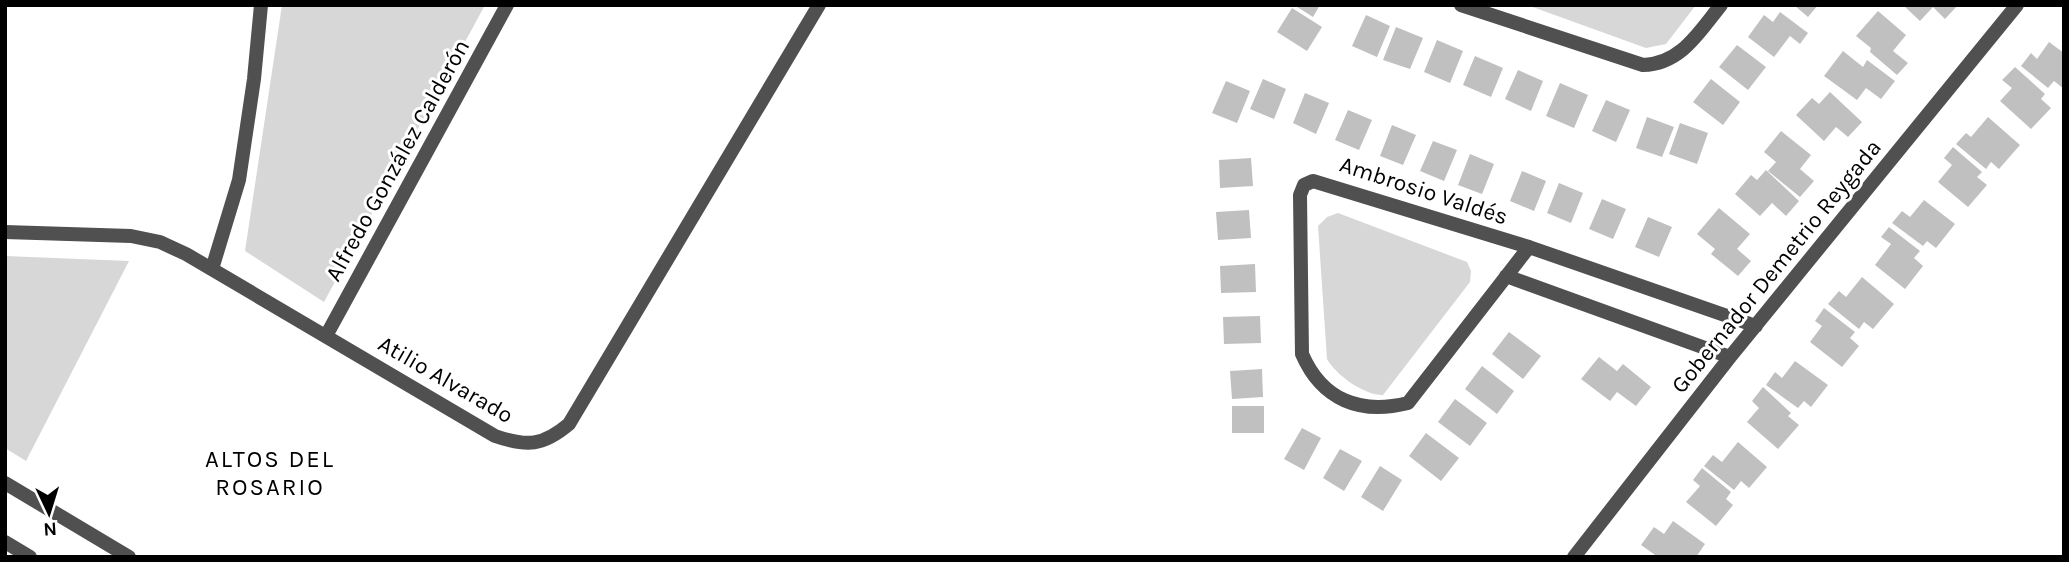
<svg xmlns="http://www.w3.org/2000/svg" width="2069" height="562" font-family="Karla,sans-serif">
  <rect width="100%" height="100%" fill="#fff"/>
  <!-- green -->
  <path fill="#d7d7d7" d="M282,5H485L324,302L245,251Z
    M1527,5H1696L1666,44L1646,48Z
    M1338,213L1467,262L1471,271L1470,282L1383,395C1364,395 1337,376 1327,359L1318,226L1327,217Z
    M5,256L129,261L26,461L5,448Z"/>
  <!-- building -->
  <path fill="#c0c0c0" d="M1294,5H1320L1313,17Z
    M1794,5H1818L1808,17Z
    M1903,5H1958L1945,19L1933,7L1920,21Z
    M1292,8L1322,27L1307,51L1277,32Z
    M1878,11L1906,35L1893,51L1908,63L1897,75L1870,52L1871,48L1856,36Z
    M1780,12L1808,33L1800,44L1790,36L1774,57L1748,37L1764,15L1773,22Z
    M1366,15L1390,26L1377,57L1352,46Z
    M1396,27L1423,38L1410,69L1383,60Z
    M1437,40L1463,51L1450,83L1424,72Z
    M2049,42L2064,53V89L2054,81L2048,88L2021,66L2031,53L2037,59Z
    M1737,45L1766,67L1748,90L1719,67Z
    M1843,51L1863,67L1867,60L1895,81L1881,99L1866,88L1857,100L1824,76Z
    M1475,56L1503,68L1491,97L1463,85Z
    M2015,67L2045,94L2041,99L2051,108L2031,129L2000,101L2012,88L2002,80Z
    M1518,70L1543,81L1531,111L1505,99Z
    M1263,79L1286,89L1274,119L1250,109Z
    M1711,79L1740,102L1723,125L1693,102Z
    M1226,81L1250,91L1237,123L1212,113Z
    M1560,83L1588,95L1574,128L1546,116Z
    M1830,92L1862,122L1848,137L1836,127L1824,141L1796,115L1812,98L1819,104Z
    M1305,93L1329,103L1316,134L1293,123Z
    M1606,100L1630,110L1616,142L1592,131Z
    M1348,110L1372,120L1359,150L1335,140Z
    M1647,117L1674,127L1662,157L1636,148Z
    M1988,117L2020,145L1999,169L1991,162L1986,169L1956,144L1966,133L1971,137Z
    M1680,123L1708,133L1697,164L1669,154Z
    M1392,125L1416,135L1403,165L1380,156Z
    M1781,131L1811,155L1800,169L1814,181L1800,197L1768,171L1776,162L1764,152Z
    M1433,141L1457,150L1444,181L1420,171Z
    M1953,147L1982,172L1977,177L1987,185L1968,207L1938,182L1952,165L1944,158Z
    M1470,154L1494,164L1482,194L1458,185Z
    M1251,158L1253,186L1220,188L1219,160Z
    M1766,170L1799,201L1786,216L1772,203L1760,216L1735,194L1751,175L1757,180Z
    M1522,171L1546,181L1534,211L1510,201Z
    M1559,183L1583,193L1571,223L1547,213Z
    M1602,199L1626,209L1613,239L1589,229Z
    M1924,200L1955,224L1936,248L1927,241L1923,246L1892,223L1902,211L1910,217Z
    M1719,208L1750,234L1737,249L1751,261L1738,276L1711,254L1715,249L1697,234Z
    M1249,210L1251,238L1218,240L1216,212Z
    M1648,217L1672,227L1659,257L1635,247Z
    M1889,227L1920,251L1914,258L1923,266L1905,289L1875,265L1891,244L1881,237Z
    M1255,264L1256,292L1221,293L1220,266Z
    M1862,277L1894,304L1873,329L1864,322L1859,329L1828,304L1839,291L1846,297Z
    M1824,308L1855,332L1850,338L1859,346L1842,367L1810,342L1822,326L1815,321Z
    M1260,316L1261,343L1224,344L1223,317Z
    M1509,332L1541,356L1523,379L1492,354Z
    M1599,357L1617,371L1623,364L1651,387L1636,406L1617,392L1610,401L1581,379Z
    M1795,361L1828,385L1811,407L1804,401L1798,408L1766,385L1775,372L1782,378Z
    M1482,366L1514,391L1497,414L1465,389Z
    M1262,369L1263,397L1232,399L1230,371Z
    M1763,387L1791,413L1788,416L1799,425L1778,449L1747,422L1759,408L1752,401Z
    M1455,399L1487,423L1470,446L1438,422Z
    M1232,406H1264V433H1232Z
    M1302,428L1321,438L1304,470L1284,459Z
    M1426,433L1459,458L1441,481L1409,456Z
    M1738,442L1767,467L1749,488L1741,481L1734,490L1704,466L1713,455L1722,462Z
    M1340,449L1362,461L1344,491L1323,478Z
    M1380,466L1402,480L1383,511L1361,497Z
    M1702,468L1731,492L1726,499L1733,505L1716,526L1686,502L1700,486L1693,480Z
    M1673,521L1705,544L1696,557H1658L1641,545L1654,527L1664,534Z"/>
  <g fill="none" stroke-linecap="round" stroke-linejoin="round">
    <!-- street -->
    <path stroke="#505050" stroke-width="14" d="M1461,5L1643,65C1681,64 1699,32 1721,5
      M5,232L131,236L160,242L186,254L495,436C527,447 543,446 569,424L819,5
      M1529,247L1408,403C1360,415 1322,400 1302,354L1300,195L1304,185L1313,181L1529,247L1756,326
      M212,269L239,180L254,79L261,5
      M1506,276L1730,357
      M326,336L507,5
      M5,483L129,557
      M5,542L30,557
      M1574,557L1730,357L2017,5"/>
  </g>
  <g text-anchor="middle" stroke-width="6" stroke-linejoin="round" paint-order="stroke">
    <!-- street labels -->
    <g font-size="23" fill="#000" stroke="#fff">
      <text transform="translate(397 160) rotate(-61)" y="8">Alfredo González Calderón</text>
      <text transform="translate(1424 190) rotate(18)" y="8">Ambrosio Valdés</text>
      <text transform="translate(1776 266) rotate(-51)" y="8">Gobernador Demetrio Reygada</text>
      <text transform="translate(446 379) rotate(30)" y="8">Atilio Alvarado</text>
    </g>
    <!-- neighbourhood labels -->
    <g font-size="24" letter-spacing="2" fill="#000" stroke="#fff">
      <text x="270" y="467">ALTOS DEL<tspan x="270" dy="28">ROSARIO</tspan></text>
    </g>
  </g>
  <!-- border -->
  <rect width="2069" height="562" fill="none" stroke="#000000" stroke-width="14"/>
  <!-- north arrow -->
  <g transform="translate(49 513) rotate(176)" stroke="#ffffff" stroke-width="5" paint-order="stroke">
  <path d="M0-5L12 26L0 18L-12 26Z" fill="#000000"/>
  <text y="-10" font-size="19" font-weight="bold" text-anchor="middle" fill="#000000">N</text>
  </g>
</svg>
